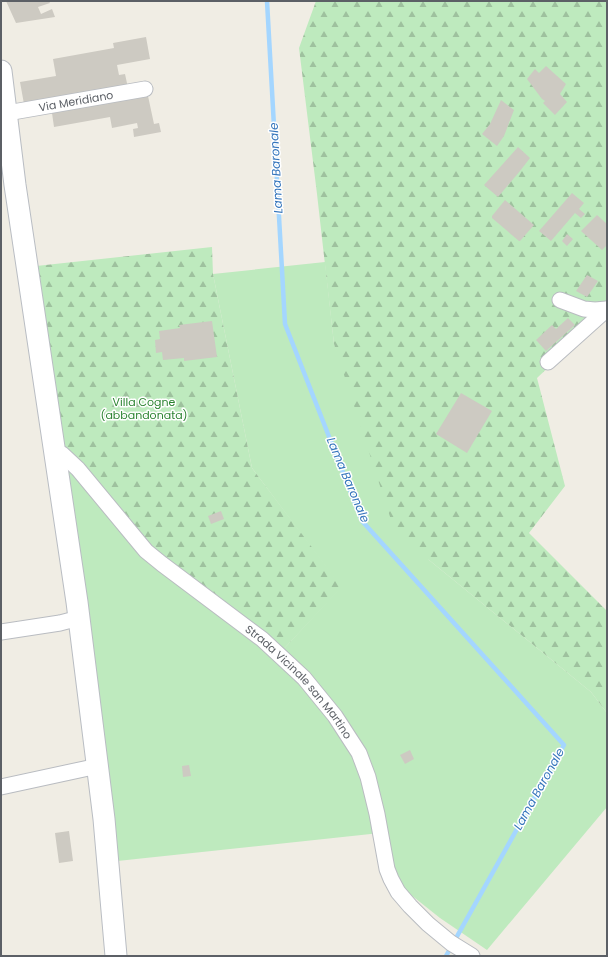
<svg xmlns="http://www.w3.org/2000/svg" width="608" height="957" font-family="Poppins,sans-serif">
  <defs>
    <pattern id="forest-firs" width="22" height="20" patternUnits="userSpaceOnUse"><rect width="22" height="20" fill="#beeabe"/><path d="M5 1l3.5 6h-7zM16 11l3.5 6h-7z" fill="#9ec19e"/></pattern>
  </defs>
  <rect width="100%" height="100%" fill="#f0ede4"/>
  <!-- grass -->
  <path fill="#beeabe" d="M325,262L334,344L429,560L591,692L607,713V807L487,950L440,918L391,879L380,833L108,862L55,452L279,654L341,587L252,468L213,274Z"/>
  <!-- forest -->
  <path fill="url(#forest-firs)" d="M316,1H607V312L537,378L565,486L529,533L607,611V713L591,692L429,560L394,529L334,344L317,194L299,48Z
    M212,247L213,274L252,468L342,587L279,654L162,564L55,452L27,267Z"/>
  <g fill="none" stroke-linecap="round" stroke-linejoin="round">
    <!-- stream -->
    <path stroke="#a4d6ff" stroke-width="4.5" d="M267,1L285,324L362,521L564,745L446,956"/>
  </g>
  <!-- building -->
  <path fill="#cdcac2" d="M6,1H49L50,3L38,7L41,14L52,9L55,17L16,23Z
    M146,37L150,59L117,65L119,75L125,74L128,88L24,104L20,82L56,76L53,59L114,48L113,43Z
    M546,66L566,84L560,94L567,102L555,115L543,103L545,101L542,99L527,79L535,69L539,73Z
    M148,96L154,124L159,123L161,132L134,137L133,129L138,128L137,123L112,128L110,117L54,127L52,113Z
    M501,100L514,110L504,136L497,146L482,134L490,124Z
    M518,147L530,158L520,171L498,197L484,185Z
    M572,193L584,203L579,209L585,214L581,218L575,213L551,241L539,231Z
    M505,200L534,225L520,241H519L492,218V216Z
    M597,215L607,224V245L602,250L581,231Z
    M567,234L573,239L567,246L562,241Z
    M587,275L598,281L587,297L576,291Z
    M568,318L575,325L546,351L536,340L552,325L556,329Z
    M212,321L217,357L184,361V358L163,360L162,352L156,353L155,340L160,339L159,331L180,328L179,325Z
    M461,393L492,411L467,453L436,434Z
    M221,511L224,519L211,524L208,516Z
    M410,750L414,759L405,764L400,755Z
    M189,765L191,776L183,777L182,766Z
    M69,831L73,861L59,863L55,833Z"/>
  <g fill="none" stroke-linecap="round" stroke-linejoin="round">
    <!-- minor casing -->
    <g stroke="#b9bcc1" stroke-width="17">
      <g id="minor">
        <path id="s1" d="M7,113L145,89"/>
        <path d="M560,300L584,309L595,310L607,309"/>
        <path d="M548,362L607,309"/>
        <path id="s2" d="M55,452L62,454L78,469L146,551L162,564L262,639L304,678L335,716L359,753L368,777L377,814L387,869L391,879L398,892L410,906L428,924L451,943L472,956"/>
        <path d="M1,632L60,623L79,618"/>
        <path d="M1,787L98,766"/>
      </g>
    </g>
    <!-- secondary casing -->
    <g stroke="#b9bdc3" stroke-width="23">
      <path id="secondary" d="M1,71L15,185L77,602L104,819L116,956"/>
    </g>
    <!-- minor -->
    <use href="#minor" stroke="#fff" stroke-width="15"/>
    <!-- secondary -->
    <use href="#secondary" stroke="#fff" stroke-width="21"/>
  </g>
  <g text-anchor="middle" stroke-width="3" stroke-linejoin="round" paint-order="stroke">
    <!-- street labels -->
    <g font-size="11" fill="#5c6066" stroke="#fff">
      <text dy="4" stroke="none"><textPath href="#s1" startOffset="70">Via Meridiano</textPath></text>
      <text dy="4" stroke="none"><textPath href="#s2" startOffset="338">Strada Vicinale san Martino</textPath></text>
    </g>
    <!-- park labels -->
    <g font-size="11" fill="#2c8431" stroke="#fff">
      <text x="144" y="406">Villa Cogne<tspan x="144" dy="13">(abbandonata)</tspan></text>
    </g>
    <!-- water labels -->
    <g font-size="12" font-style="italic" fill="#3676bc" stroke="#fff">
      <text transform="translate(276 168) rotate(-93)" y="4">Lama Baronale</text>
      <text transform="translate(348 480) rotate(67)" y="4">Lama Baronale</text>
      <text transform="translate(539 789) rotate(-61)" y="4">Lama Baronale</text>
    </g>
  </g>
  <!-- border -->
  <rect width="608" height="957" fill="none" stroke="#5c6066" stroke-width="4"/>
</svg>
